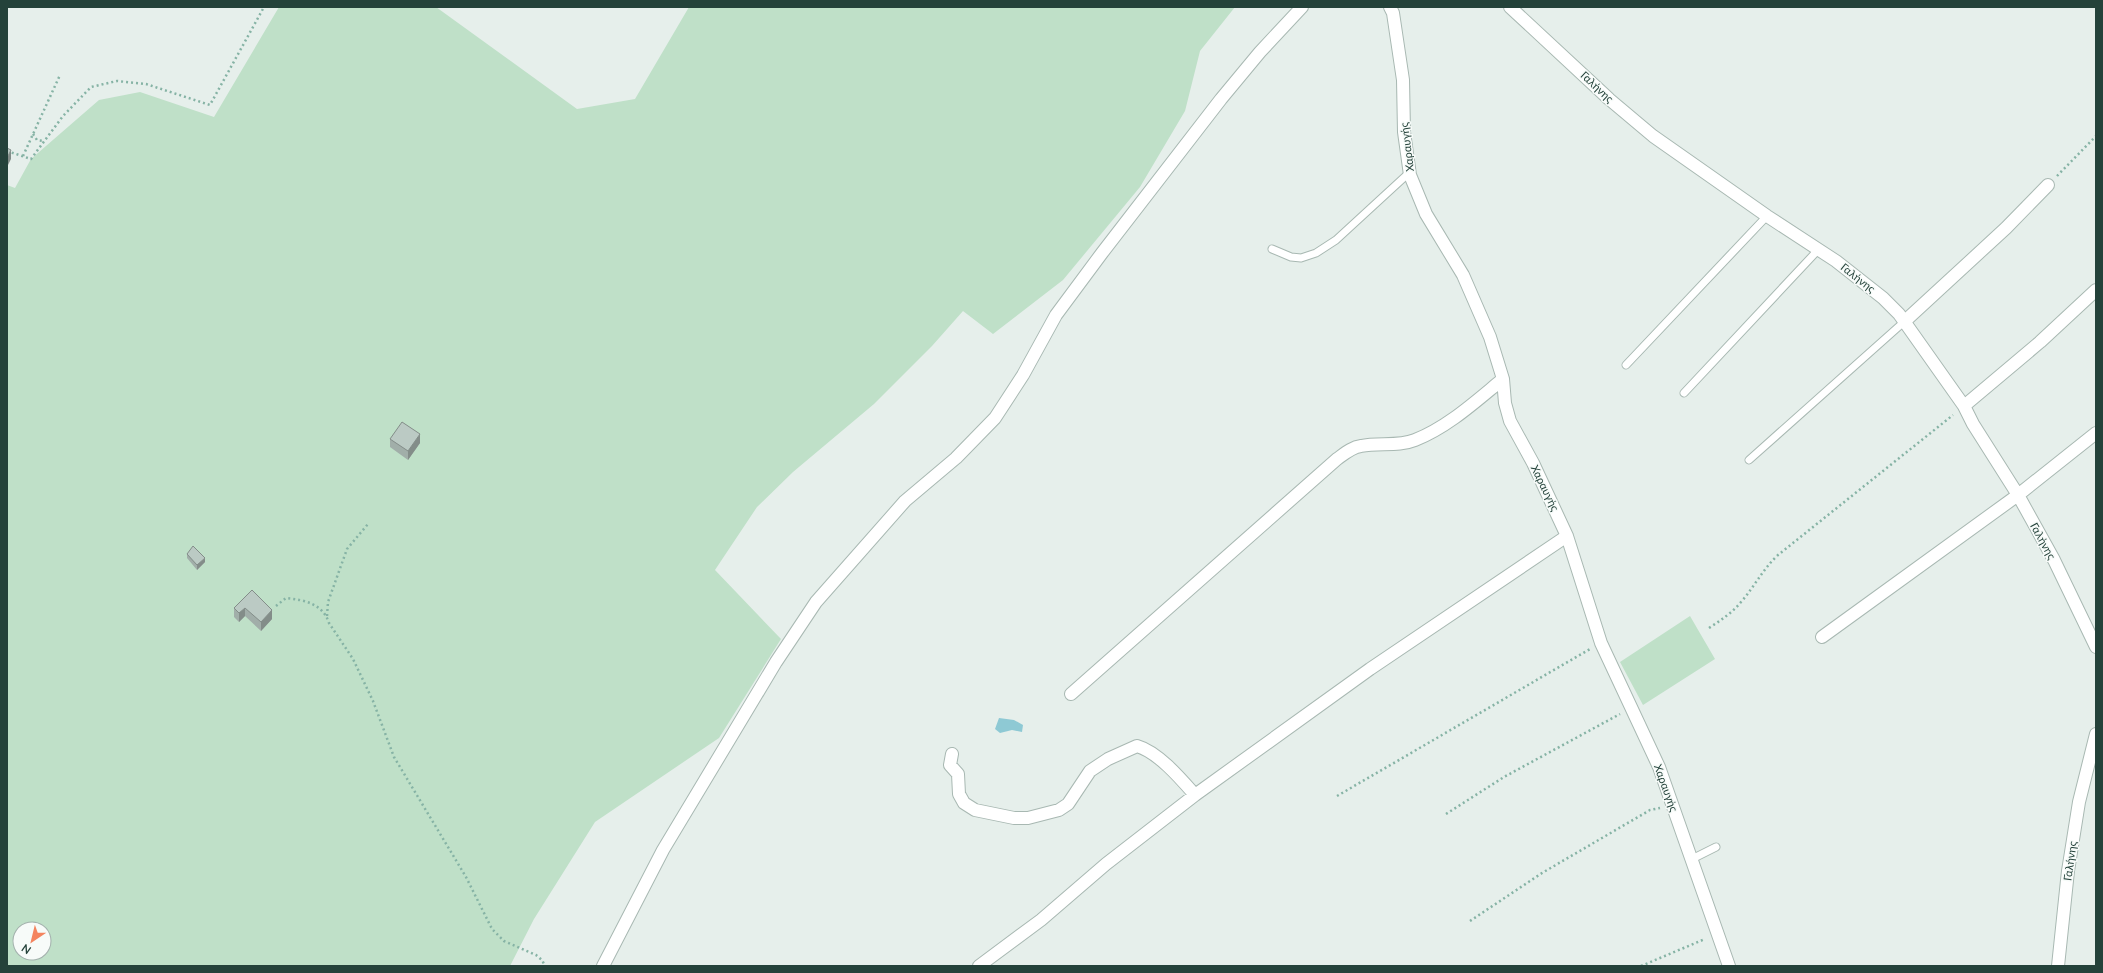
<svg xmlns="http://www.w3.org/2000/svg" width="2103" height="973" font-family="Lato,sans-serif">
  <rect width="100%" height="100%" fill="#e6efeb"/>
  <!-- green -->
  <path fill="#bfe0c8" fill-rule="evenodd" d="M279,7H436L577,109L635,99L689,7H1235L1200,51L1185,111L1140,187L1063,280L993,334L963,311L932,346L874,404L793,472L757,507L715,570L781,639L719,738L595,822L534,919L510,966H7V185L15,188L31,159L99,100L140,92L214,117ZM20,929H44V953H20Z
    M1690,616L1715,659L1643,705L1620,662Z"/>
  <!-- water -->
  <path fill="#8ec9d4" d="M999,718L1014,720L1023,725L1022,732L1012,730L1000,733L995,729Z"/>
  <g fill="none" stroke-linecap="round" stroke-linejoin="round">
    <!-- lane casing -->
    <g stroke="#a8b8b2" stroke-width="9">
      <path id="lane" d="M1272,249L1291,257L1301,258L1316,253L1336,240L1410,172
        M1626,365L1767,216
        M1684,393L1818,250
        M1749,460L1905,321
        M1692,859L1716,847"/>
    </g>
    <!-- street casing -->
    <g stroke="#a8b8b2" stroke-width="14">
      <path id="street" d="M1390,7L1393,13L1403,80L1404,132L1410,175L1426,214L1463,275L1490,337L1503,379L1505,403L1510,421L1533,463L1567,536L1601,643L1659,767L1729,966
        M1510,7L1609,99L1653,136L1767,216L1836,261L1883,298L1899,314L1964,406L1973,424L2018,495L2054,560L2096,647
        M1905,321L2006,228L2048,185
        M1964,406L2040,342L2096,290
        M1822,637L2018,495L2096,433
        M1071,694L1337,459C1344,454 1352,447 1361,446C1378,442 1398,447 1415,440C1448,427 1476,401 1503,379
        M952,754L950,765L958,774L959,794L964,803L975,810L1014,818H1028L1059,810L1068,804L1090,771L1108,759L1137,746C1158,752 1181,779 1195,795
        M603,966L663,850L776,662L816,602L905,501L956,458L995,418L1023,375L1056,315L1102,253L1221,99L1260,52L1302,7
        M979,966L1041,920L1106,864L1195,795L1370,669L1567,536
        M2058,966L2068,871L2079,802L2096,734"/>
    </g>
    <!-- path -->
    <path stroke="#86b3a5" stroke-width="2.5" stroke-dasharray="2 3" stroke-linecap="butt" d="M33,134L37,140L44,141
      M7,151L31,159L63,116L91,87L117,81L146,84L210,105L264,7
      M23,156L60,75
      M2057,176L2096,136
      M276,606L286,598C305,600 323,604 329,623L353,659L373,701L394,757L466,877L492,929L504,941L536,955L542,960L545,966
      M327,616L328,602L347,549L368,524
      M1709,628C1721,620 1732,613 1741,602C1755,586 1762,570 1778,555L1953,415
      M1337,796L1590,649
      M1446,814L1504,777L1620,714
      M1470,921L1542,873L1650,810L1660,808
      M1641,966L1705,939"/>
    <!-- lane -->
    <use href="#lane" stroke="#fff" stroke-width="7"/>
    <!-- street -->
    <use href="#street" stroke="#fff" stroke-width="12"/>
  </g>
  <!-- wall -->
  <path fill="#a1aea9" d="M390,439L420,443L408,460L390,447Z
    M187,554L205,562L197,570L187,558Z
    M252,590L272,619L261,631L245,616L239,622L234,617V608Z"/>
  <!-- shaded-wall -->
  <path fill="#838d89" d="M11,150V159L7,167V158Z
    M420,434V443L408,460V451Z
    M205,558V562L197,570V565Z
    M245,608V616L239,622V613Z
    M272,610V619L261,631V622Z"/>
  <!-- building -->
  <path fill="#bbcac4" stroke="#838d89" d="M7,148L11,150L7,158Z
    M402,422L420,434L408,451L390,439Z
    M193,546L205,558L197,565L187,554Z
    M252,590L272,610L261,622L245,608L239,613L234,608Z"/>
  <g text-anchor="middle" stroke-width="3" stroke-linejoin="round" paint-order="stroke">
    <!-- street labels -->
    <g font-size="11" fill="#24423a" stroke="#f7fbf9">
      <text transform="translate(1597 87) rotate(43)" y="4">Γαλήνης</text>
      <text transform="translate(1407 147) rotate(-97)" y="4">Χαραυγής</text>
      <text transform="translate(1858 278) rotate(38)" y="4">Γαλήνης</text>
      <text transform="translate(1545 488) rotate(64)" y="4">Χαραυγής</text>
      <text transform="translate(2043 541) rotate(61)" y="4">Γαλήνης</text>
      <text transform="translate(1666 788) rotate(70)" y="4">Χαραυγής</text>
      <text transform="translate(2070 861) rotate(-82)" y="4">Γαλήνης</text>
    </g>
  </g>
  <!-- border -->
  <rect width="2103" height="973" fill="none" stroke="#24423a" stroke-width="16"/>
  <!-- north arrow -->
  <g transform="translate(32 941) rotate(215)"><circle r="19" fill="#f7fbf9" stroke="#a3b1ad"/>
  <path d="M0-3L7 15L0 10L-7 15Z" fill="#f4845f"/>
  <text y="-6" font-size="11" font-weight="bold" text-anchor="middle" fill="#24423a">N</text>
  </g>
</svg>
